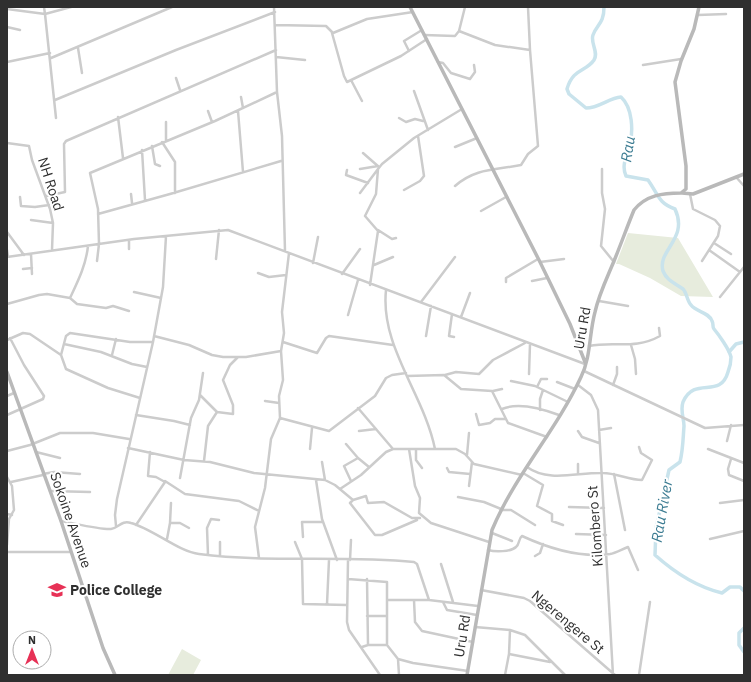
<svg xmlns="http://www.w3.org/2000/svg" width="751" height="682" font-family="'IBM Plex Sans',sans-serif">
  <rect width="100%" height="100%" fill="#fff"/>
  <!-- green -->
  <path fill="#e7ecdd" d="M628,233L678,238L713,297L681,296L650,278L619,264H616Z
    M182,649L201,660L193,675H168Z"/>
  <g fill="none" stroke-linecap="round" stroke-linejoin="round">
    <!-- river -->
    <path stroke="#c9e3ec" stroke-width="3.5" d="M604,7C604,24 597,24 593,35C590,43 599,52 594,60C586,72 573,68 567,89L569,94L586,108C599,108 609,98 621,97C633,108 633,131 630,145C627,156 621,165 626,176L648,180C658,194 658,203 675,209C689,239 657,250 663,271C667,281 675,283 683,289C687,293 687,301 691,305C696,312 709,312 712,321C714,324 712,327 714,329C719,335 729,349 731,357C731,362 730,367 728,372C720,400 695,375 683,402C680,411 684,418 684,426C683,439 683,450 680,462L669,470L656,528L655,555C674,572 697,587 722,593L730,587H740L744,591
      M729,352L736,344L744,342
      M744,628L739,633V645L744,652"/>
    <!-- street -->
    <path stroke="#ccc" stroke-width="2.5" d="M44,7L45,14L71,7
      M274,7L277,92L282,136L285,251
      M7,9L45,14L56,118
      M698,15L726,14
      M275,25L326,26L333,33L367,19L413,12
      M7,27L20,30
      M459,31L495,45L530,50
      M332,33L344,76L347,82L401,56L427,39
      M424,35L455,36L459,31L465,7
      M78,48L82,73
      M409,51L404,41L422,30
      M276,57L305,60
      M51,58L172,7
      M7,62L50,53
      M438,62L443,63L451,73L470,79L475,72L474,65
      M643,65L681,59
      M176,78L180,90
      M351,80L362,101
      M414,91L428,130
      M241,97L243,108
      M55,100L176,50L275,12
      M208,111L212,122
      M238,111L243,172
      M118,117L123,158
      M399,118L406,122L415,119L423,121
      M166,122V140
      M162,142L175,162V193
      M7,143L29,146L32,160L50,209L53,223L52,250
      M152,146L155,164L160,166
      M455,147L477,138
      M142,150L145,200
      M363,153L379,167
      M360,169L378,166
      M602,169V193L605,209L601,246L614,262
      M347,170L346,175L368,183
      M736,177L744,186
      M455,186C475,168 496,170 521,165L528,154L538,146L530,50L528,7
      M404,190L420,181L424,176L418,136
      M360,193L378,169
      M131,194L132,203
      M690,194L693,209L715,220L720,226L718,236L702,261
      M46,196L65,192L64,144L66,141L276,50
      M20,197L21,206L35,207L49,205
      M481,211L506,197
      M98,214L170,194L281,161
      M31,220L53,223
      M378,230L392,239L396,238
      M7,232L24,255
      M129,240V249
      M714,243L731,254
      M7,250L8,257
      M709,250L740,272
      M31,254L32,274
      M7,257L134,239L228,230L585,364
      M216,259L219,230
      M97,261L99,244L98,209L90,173L215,121L277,92
      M540,262L564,259
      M313,263L318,237
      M374,265L393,257
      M23,269L32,268
      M258,273L269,277L286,275
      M342,274L360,249
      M532,281L547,278
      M506,282V278L538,259
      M370,285L378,231L365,216L376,194L378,169L382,164L414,138L462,109
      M386,290C380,347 424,394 435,449
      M134,292L161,298
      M720,297L744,267
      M70,298C78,281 86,265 88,246
      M599,301L628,306
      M421,302L455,257
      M7,304L39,295L47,294L70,298L77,304L106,308L113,306L129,311
      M452,314L449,336L454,337
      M348,315L358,280
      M461,317L470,293
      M154,336L189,345L212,355L223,357H246L281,351
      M426,336L431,306
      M7,340L23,333L30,334L61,355L66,369L108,388L140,398
      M283,342L317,353L326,338L329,336L393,345
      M64,344L101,352L132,364L147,367
      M631,345L635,359L636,374
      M589,346C614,341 635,350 660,336L659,328
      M61,355L66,336L70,333L130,342H153
      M112,355L116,339
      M584,371L705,428L744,425
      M529,374L530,344
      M445,375L456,372L479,374L493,360L525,343
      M407,376L444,375L461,389L492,391L508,423L547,437
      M511,381L535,386L568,402
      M557,382L575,389
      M578,385L591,395L598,410L613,675
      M613,385L617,374V367
      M537,387L541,379H547
      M493,391L502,389
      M200,395L217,412L233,414V405L223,380L230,365L238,357
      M7,396L14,393
      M265,401L279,403
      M358,408L393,449
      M502,409C518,402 543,409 559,415
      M540,410V399L543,390
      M476,414L479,425L490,423L495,419H505
      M7,415L43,399L44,396L24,365L10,338
      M136,415L174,421L190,425
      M280,418L329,431L375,396L386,378L392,375L406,373
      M599,430L611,428
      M359,431L376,429
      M578,431L582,437L599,443
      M727,441L731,425
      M346,444L358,458L369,467
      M128,448L184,460L210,462L254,473L325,480L335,485L353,500L366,496L368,503L384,502L412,518H420
      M310,449L312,428
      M409,449L415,486L420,498L419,513L431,523L489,542
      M416,449V460L422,468
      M708,449L744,463
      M7,451L30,445L60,433H93L129,439
      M36,452L60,458
      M467,455L469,433
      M731,459L728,469L729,475L744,481
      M204,461L208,426L217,412
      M322,462L325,480
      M527,467C549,483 578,472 603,473C616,473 629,480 642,480L652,460L641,453L639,447
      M447,468L449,472L470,474
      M523,473L543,485L537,506L552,514V521L563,525
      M43,474L54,472L80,474
      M578,474V464
      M614,474L625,530
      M7,477L12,486L14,510L9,519L7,545
      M180,478L191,418L199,400L203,373
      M316,480L322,519L337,560
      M165,481L185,494L239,501L259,511
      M351,481L344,466L358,458
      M11,482L43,475
      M469,486L472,462
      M340,489L361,475L386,452L393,449H456L465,454L474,464L522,475
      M50,491L90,492
      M458,497L484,502L501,509
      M353,500L350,503L375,535H382L417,520
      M720,503L744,500
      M569,507L604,508
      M501,510H511L535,525
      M7,514L12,515
      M61,521C73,523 101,530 111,529C119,528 121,520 131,523C153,529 179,552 199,554C270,563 343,555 414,562L417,564L429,600
      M170,523L171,503
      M136,525L165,482L156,477L148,476L150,452
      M116,526L115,515L117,499L153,342L163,287L166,236
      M492,533L512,541
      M576,534L606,535
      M303,537L302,522H323
      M167,539L170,523H180L189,528
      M710,539L744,531
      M220,542V556
      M295,542L302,559L303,604L347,605
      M488,550C495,552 511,552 516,547C520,544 518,539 522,536C548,548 581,558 610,554C616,553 622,549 628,547L638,570
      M7,552H70
      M208,555L207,528L211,519L219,520
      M535,556L540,553L543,544
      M259,558L255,527L265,488L271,439L280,418L279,396L283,380L281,351L284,333L282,312L289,253
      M348,560L347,622L349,630L380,675
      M350,560L351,540
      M441,564L453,602
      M348,579L387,582V645L398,659L413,663L468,671
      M367,579L368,645
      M481,590L524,598L530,601L615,675
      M387,600H429L478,606
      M414,600L415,622L422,631L473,642
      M443,602L447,610L477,615
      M327,604L329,560
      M367,616H387
      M475,627L510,630L525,635L565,675
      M362,647L368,645H387
      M509,654L550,662
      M398,659L399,675
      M505,675L509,654L510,630
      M639,675L650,602"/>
    <!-- secondary -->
    <path stroke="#b9b9b9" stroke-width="3.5" d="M410,7L540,262L570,324L585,362
      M682,193L693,194L744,174
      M7,372L61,521L103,648L115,675
      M467,675L492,530C515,475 556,431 581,377C591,357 589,334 595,312C599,294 607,278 614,261C621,244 627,227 634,210C646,195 663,193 681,193L686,189V166L675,82L681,61L694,29L699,7"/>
  </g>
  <!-- icons -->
  <defs>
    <g id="university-bare" transform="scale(1.38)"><path d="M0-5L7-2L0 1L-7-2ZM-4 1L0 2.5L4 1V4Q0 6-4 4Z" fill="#e73156" stroke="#fff" stroke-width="2.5" paint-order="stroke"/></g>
  </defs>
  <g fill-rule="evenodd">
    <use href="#university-bare" x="57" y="590"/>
  </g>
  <g text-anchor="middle" stroke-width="4" stroke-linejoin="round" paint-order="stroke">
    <!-- street labels -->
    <g font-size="14" fill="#2f2f2f" stroke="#fff">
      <text transform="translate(51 184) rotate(72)" y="5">NH Road</text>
      <text transform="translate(582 328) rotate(-80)" y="5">Uru Rd</text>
      <text transform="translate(71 520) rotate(71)" y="5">Sokoine Avenue</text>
      <text transform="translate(595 526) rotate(-94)" y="5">Kilombero St</text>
      <text transform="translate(568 622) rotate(40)" y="5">Ngerengere St</text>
      <text transform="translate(462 636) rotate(-81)" y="5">Uru Rd</text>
    </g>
    <!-- poi labels -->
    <g font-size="14" font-weight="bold" fill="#2f2f2f" stroke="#fff" text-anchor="start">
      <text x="70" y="595">Police College</text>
    </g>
    <!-- water labels -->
    <g font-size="15" font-style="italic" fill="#3c7c92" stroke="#fff">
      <text transform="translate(628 149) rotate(-81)" y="5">Rau</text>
      <text transform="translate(662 511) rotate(-80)" y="5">Rau River</text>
    </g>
  </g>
  <!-- border -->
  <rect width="751" height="682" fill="none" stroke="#2f2f2f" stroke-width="16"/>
  <!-- north arrow -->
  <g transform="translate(32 650)"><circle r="19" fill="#ffffff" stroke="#acacac"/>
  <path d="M0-3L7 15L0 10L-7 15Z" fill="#e73156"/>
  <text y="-6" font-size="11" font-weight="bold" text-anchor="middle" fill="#2f2f2f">N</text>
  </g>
</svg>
